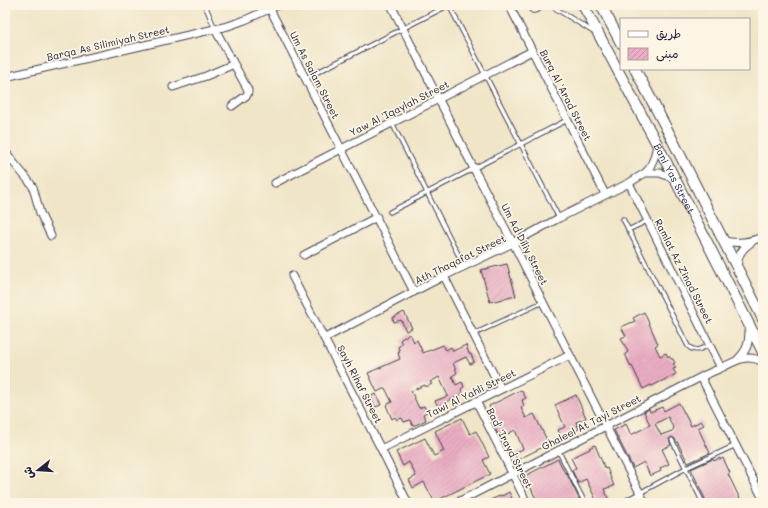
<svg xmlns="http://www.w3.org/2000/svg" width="768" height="508" font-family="Mali,'Playpen Sans Arabic',sans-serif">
  <defs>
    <pattern id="building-hatch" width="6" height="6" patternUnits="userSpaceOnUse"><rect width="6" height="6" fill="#eaadc3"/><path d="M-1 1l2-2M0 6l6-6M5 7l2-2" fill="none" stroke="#c895a8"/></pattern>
  </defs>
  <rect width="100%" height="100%" fill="#fcf5e5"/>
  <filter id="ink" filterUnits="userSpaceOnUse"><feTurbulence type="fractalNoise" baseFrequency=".025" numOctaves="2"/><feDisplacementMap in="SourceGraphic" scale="8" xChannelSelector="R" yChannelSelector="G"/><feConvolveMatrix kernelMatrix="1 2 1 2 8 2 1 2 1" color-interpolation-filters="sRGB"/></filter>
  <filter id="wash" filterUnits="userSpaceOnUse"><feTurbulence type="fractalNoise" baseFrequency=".012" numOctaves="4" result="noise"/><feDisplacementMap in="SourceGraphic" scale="16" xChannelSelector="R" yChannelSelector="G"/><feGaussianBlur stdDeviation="0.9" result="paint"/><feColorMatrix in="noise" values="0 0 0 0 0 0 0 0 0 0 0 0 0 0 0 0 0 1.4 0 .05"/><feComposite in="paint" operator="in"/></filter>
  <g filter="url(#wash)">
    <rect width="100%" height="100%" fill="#f0e5c7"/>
    <g id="blocks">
      <!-- building -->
      <path fill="url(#building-hatch)" fill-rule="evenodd" d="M507,264L516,296L490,302L481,270Z
        M404,312L412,328L406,331L401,320L394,322L392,318Z
        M644,312L658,344L655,346L660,356L666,353L668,357L669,356L671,359H673L675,363L673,364L676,368L673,369L676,374L652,386L651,385L643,389L632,366L631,367L625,354L628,352L621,338L626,336L621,327L635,321L633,318Z
        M410,334L414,342L417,340L423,353L443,345L446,350L451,347L453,351L466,345L469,354H471L474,362L470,364L466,357L453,363L457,373L452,376L456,385L462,382L464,387L461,389L463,394L438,406L435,401L448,396L439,377L430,382L432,384L426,387L425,385L411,391L419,408L424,406L427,412L423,414L426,420L413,426L410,420L404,422L402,418L397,420L395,417L392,419L386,405L392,402L385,388L377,392L368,373L400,359L398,353L400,352L398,347L402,344L400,340H401V339Z
        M521,390L526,398L522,400L524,406L521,408L526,418L534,414L549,444L517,460L514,453L523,449L515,430L504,436L502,433L498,435L494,426L499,425L489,406Z
        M376,394L381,405L375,407L371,396Z
        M576,395L586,418L576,422L579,429L561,437L558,430L565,427L555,405Z
        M679,403L691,426L701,421L704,425L698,428L710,453L688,463L678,443L674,438L672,437L669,439L671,445L662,449L669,464L660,468L661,471L650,476L644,462L633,468L614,430L626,424L631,435L650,425L644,412L649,409L650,412L662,407L664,411ZM668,417L674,429L672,431L661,435L655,424Z
        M462,418L470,434L476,431L489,457L483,460L490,474L440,499L442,503H435L424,482L413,488L409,480L416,476L409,462L403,466L396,452L425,438L434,456L444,451L435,431Z
        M595,445L605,469L607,468L614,486L604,489L609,500L603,503L601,500L597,502L586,479L578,483L572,470L576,468L571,458L590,449L589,448Z
        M720,458V460L723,458L730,473L728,474L742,503H707L691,469L713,459L714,461Z
        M558,459L565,473L566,472L581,503H538L525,476Z
        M509,492L514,503H483L502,495V496Z"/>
    </g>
  </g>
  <g filter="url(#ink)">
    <use href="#blocks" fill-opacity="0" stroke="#413f50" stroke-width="1"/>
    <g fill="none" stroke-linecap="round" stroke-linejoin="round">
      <!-- service casing -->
      <g stroke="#413f50" stroke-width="5.5">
        <path id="service" d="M205,5L215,29
          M449,5L559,218
          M527,5L529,8L533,11L538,10L543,5
          M550,5L595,33
          M306,78L449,5
          M392,123L464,266
          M390,212L567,120
          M623,219L688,346C695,353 701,349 709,345
          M628,230L647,221
          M474,334L543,302
          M672,440L703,503
          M558,450L585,503
          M621,503L686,468L736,445"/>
      </g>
      <!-- minor casing -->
      <g stroke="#413f50" stroke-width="9">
        <path id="minor" d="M268,5L414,292
          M391,5L474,169L513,243L645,503
          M509,5L605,194
          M215,29L248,90V92L247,95L232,106
          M5,77L228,26L245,20L278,5
          M173,87L206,76L234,64
          M5,151L14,163L28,180L33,187L40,213L51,236
          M645,173H660L675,179
          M275,183L532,51
          M629,183L721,368
          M724,241C738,244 749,242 763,237
          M304,255L377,217
          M737,268C738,255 741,249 752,242
          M292,276L381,449L408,503
          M444,276L501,389
          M325,338L444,276L513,243L559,218L629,183L645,173L649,169L654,158L657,145
          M737,360C749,349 749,341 749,326
          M701,377L763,499
          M476,401L527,503
          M381,449L570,355
          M456,503L701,377C707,374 714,371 721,368C736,361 747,353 763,362"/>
      </g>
      <!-- secondary casing -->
      <g stroke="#413f50" stroke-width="12">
        <g id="secondary">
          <path id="s1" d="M583,5L657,144L763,352"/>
          <path d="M601,5L621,43"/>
          <path d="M635,69L670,135L763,319"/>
        </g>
      </g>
      <!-- service -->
      <use href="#service" stroke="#fff" stroke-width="3.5"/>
      <!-- minor -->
      <use href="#minor" stroke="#fff" stroke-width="7"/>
      <!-- secondary -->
      <use href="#secondary" stroke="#fff" stroke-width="10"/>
    </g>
  </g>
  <g text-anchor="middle" stroke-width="3.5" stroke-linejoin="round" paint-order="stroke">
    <!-- street labels -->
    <g font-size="10" fill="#22223b" stroke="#fcf5e5">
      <text transform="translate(108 43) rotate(-13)" y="4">Barqa As Silimiyah Street</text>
      <text transform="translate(315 75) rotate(63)" y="4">Um As Salam Street</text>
      <text transform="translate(566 95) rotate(63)" y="4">Burq Al 'Arad Street</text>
      <text transform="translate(399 108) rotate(-27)" y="4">Yaw Al 'Iqaylah Street</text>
      <text dy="4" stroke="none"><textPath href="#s1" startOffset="196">Bani Yas Street</textPath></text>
      <text transform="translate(525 244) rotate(63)" y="4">Um Ad Diliy Street</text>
      <text transform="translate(460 259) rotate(-26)" y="4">Ath Thaqafat Street</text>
      <text transform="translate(684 271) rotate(63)" y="4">Ramlat Az Zinad Street</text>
      <text transform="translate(360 384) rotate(63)" y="4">Sayh Rihaf Street</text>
      <text transform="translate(471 393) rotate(-26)" y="4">Tawi Al Yahli Street</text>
      <text transform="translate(591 422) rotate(-27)" y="4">Ghaleel At Tayi Street</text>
      <text transform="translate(510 448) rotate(63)" y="4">Bad' 'Irayd Street</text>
    </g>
  </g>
  <!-- margin -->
  <rect width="768" height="508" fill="none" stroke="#fcf5e5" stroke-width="20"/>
  <!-- legend -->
  <rect x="620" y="18" width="130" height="52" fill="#fcf5e5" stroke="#a5a1a1"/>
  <rect x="628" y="31" width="20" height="6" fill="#ffffff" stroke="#a5a1a1"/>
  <text x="656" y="38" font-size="12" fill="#22223b">طريق</text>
  <rect x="628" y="48" width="20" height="12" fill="url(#building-hatch)" stroke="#a5a1a1"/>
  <text x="656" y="58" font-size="12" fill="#22223b">مبنى</text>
  <!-- north arrow -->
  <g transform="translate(38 470) rotate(253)" stroke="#fcf5e5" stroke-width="3" paint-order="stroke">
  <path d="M0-3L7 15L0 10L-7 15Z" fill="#22223b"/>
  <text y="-6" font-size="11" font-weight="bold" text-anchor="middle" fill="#22223b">ش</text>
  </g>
</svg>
